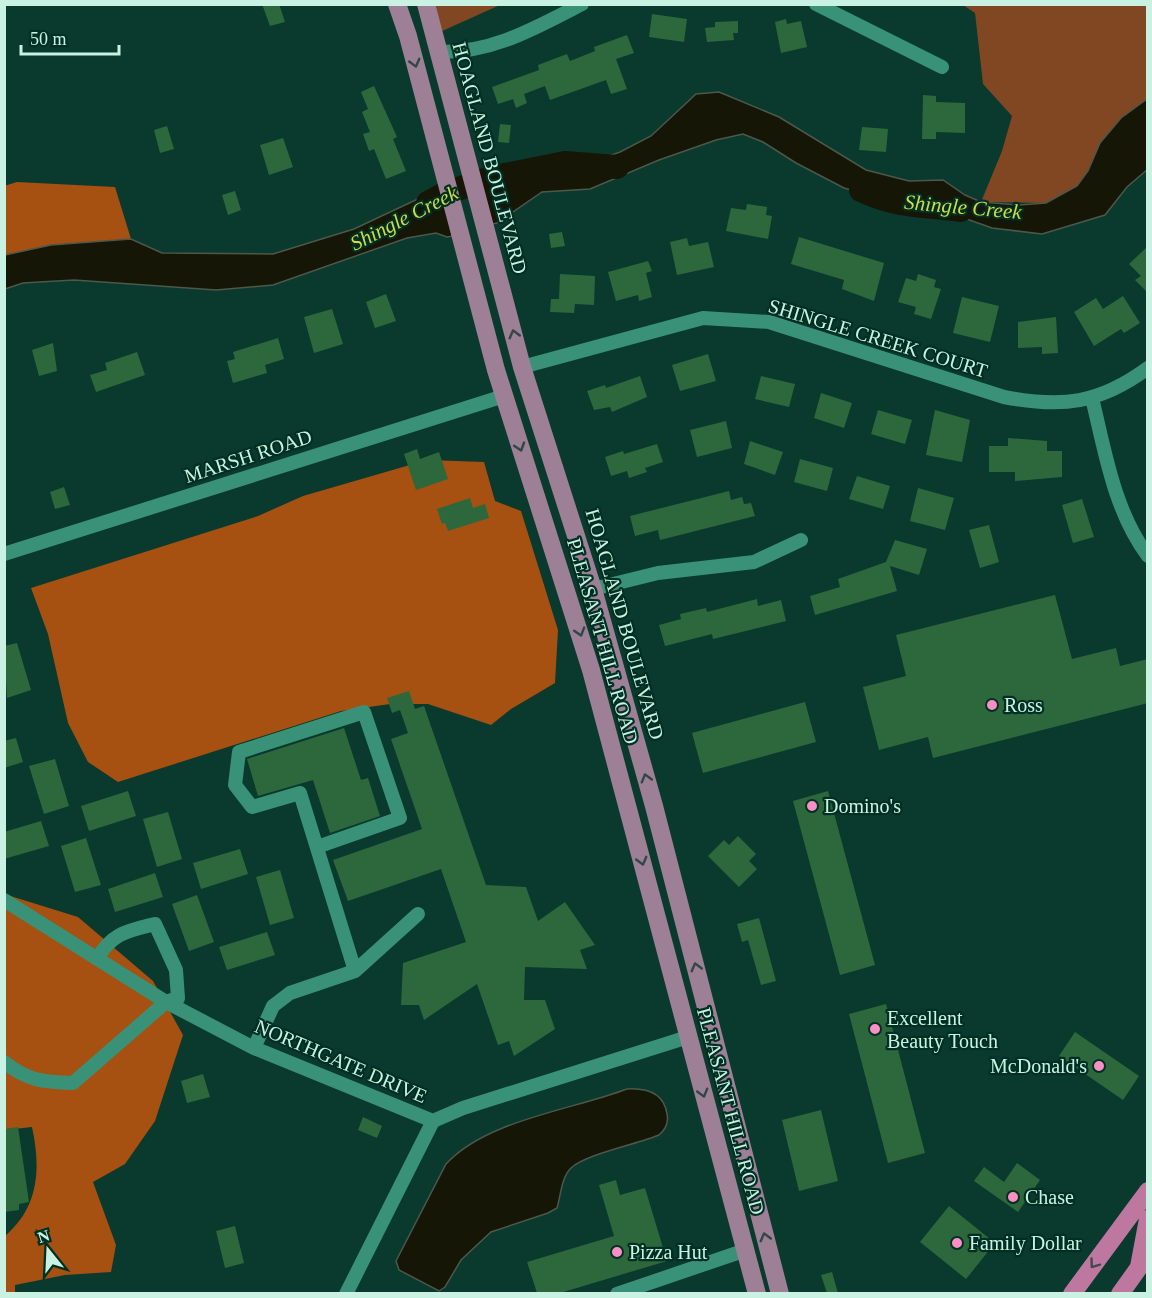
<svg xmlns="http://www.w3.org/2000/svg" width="1152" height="1298" font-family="Georgia,serif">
  <rect width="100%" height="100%" fill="#093a2d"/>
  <!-- green -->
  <path fill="#814622" d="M433,4L500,5L440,32Z
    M963,5H1147V99L1121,119L1100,143L1088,171L1077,186L1046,203L981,202L1002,151L1012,116L983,84L975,13Z"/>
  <!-- forest -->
  <path fill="#a65011" d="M17,182L115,187L131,239L51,245L5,255L4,186Z
    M427,460L484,462L495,501L521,511L558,630L555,683L511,709L491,725L428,704H390L341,711L118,782L88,762L68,723L48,634L31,588L258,516L303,496Z
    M4,894L78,917L153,981L183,1035L155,1121L125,1164L93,1182L116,1245L111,1272L65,1275L15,1285V1294L5,1293V1236C39,1207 41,1169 32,1127L5,1130Z"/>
  <!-- water -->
  <path fill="#161607" stroke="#4c5849" stroke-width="1.5" d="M719,92L779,117L866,170L909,181L943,180L965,195L981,202L1019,205L1046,203L1077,186L1088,171L1100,143L1121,118L1147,99L1148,169L1127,187L1105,215L1042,234L992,228L933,207L887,200L844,188L796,163L763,142L743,134L716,140L659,160L590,189L542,192L497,223L492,224L481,182L533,177L586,164L620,152L651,136L696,94Z
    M441,192L453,236L447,237L436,233L407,238L273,285L216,290L74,280L23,283L5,289V255L51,245L131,239L162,253L273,254L354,229L422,197Z
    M627,1089C646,1088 664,1093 667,1114C669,1123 666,1129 659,1135C638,1144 586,1154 571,1168C561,1178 561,1195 557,1208L548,1213L491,1232L461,1260L445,1287L439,1291L399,1270L396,1261L446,1164C486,1120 572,1110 627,1089Z"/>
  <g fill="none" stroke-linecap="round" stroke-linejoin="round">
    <!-- river -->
    <path stroke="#161607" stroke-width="24" d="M861,190C896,207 924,205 961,210
      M428,203L446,193L490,178L565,163L617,167"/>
  </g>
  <!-- building -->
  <path fill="#2c683c" d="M262,4H279L285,22L270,26Z
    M652,14L687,19L684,42L649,37Z
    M786,19L787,24L801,21L807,47L781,53L775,22Z
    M738,21V33H733L734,40L707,42L705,28L715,27V22Z
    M627,35L634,53L616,59L627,89L611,94L606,80L550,100L545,86L524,94L527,103L516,108L513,99L498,104L492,87L539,70L538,65L567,54L570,61L595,51L594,47Z
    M374,86L397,137L393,139L406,171L386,179L374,149L369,151L363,134L370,132L362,112L368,109L361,92Z
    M923,95L936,96V102L965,103V133L936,132V139H922Z
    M500,124L511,125L509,143L498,142Z
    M167,126L174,149L160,153L154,130Z
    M862,127L888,129L886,152L859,150Z
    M283,138L293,167L269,175L260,145Z
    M235,191L241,210L228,215L222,195Z
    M747,204L767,207L766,215L772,216L768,239L726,231L731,208L746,210Z
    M562,232L565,246L551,248L549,234Z
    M799,237L884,263L874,301L842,289L844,280L791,264Z
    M687,238L689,246L708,242L714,267L677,275L670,242Z
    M1148,246V293L1135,280L1141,276L1129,264Z
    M648,261L652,271L646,273L652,297L639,301L638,295L616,301L608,272Z
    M560,274L595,276L594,305L575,304L574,313L550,312L551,299H559Z
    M918,274L936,280L934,287L941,289L931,319L914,314L916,307L898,302L906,278L916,281Z
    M386,294L396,321L375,328L366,302Z
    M1123,296L1140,323L1124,333L1121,329L1094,346L1074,312L1096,298L1103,309Z
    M962,297L999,306L990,342L953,333Z
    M332,309L343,344L314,353L304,317Z
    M1056,317L1058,353L1042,354V347L1018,348V322Z
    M278,338L284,359L265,365L267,373L233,383L227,361L235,359L233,352Z
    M53,343L57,371L39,376L32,350Z
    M137,352L145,375L96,392L90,375L107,370L105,363Z
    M708,354L716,381L680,391L672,365Z
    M640,376L647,397L612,412L610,407L594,410L587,391L605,385L606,388Z
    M761,376L795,384L789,407L755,399Z
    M821,393L852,403L844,428L814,418Z
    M878,410L912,420L905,444L871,434Z
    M935,410L970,420L962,462L926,455Z
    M726,421L732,448L697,457L690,430Z
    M1008,438L1047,441V451H1062V477L1015,481V472H989V446H1008Z
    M750,441L783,452L775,475L744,464Z
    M657,444L663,462L645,468L647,472L629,478L627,471L611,476L605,457L623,451L624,454Z
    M417,449L420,459L439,452L448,479L416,490L404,454Z
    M800,459L833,468L827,491L794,482Z
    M857,476L890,486L883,509L849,499Z
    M64,487L70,505L55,509L50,492Z
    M918,488L954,498L945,530L910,521Z
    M729,491L731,500L742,497L744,504L751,503L755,516L660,540L658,530L635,536L630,516Z
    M470,498L473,508L485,504L489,518L448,531L445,523L442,524L437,509Z
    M1082,499L1094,537L1073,543L1062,505Z
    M989,525L999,562L980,568L969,530Z
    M895,540L927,549L919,575L890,566L897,591L815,615L810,596L840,587L838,579L886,562Z
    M1055,595L1072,659L1116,648L1120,666L1148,659V703L933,758L928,737L879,750L863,687L906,676L896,635Z
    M757,599L758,606L781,600L786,621L713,639L712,634L665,646L659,625L681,619L680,614L706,608L707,612Z
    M17,643L31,690L7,698L4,646Z
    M409,691L415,709L424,706L486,885L526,887L538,921L565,902L595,945L580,950L587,969L525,967L524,1000H545L555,1029L514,1056L509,1041L498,1045L477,984L424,1020L419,1005H401L403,963L466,942L441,869L348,901L333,860L422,829L391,739L408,733L400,710L392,713L387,698Z
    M805,702L816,742L703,773L692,733Z
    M344,728L361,780L368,778L380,816L330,833L313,780L258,796L247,759Z
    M16,738L23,762L4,768V741Z
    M55,759L69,806L44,814L29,766Z
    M128,791L136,816L89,831L81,806Z
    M828,791L875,965L840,975L793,801Z
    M168,812L182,859L157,867L143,819Z
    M41,821L49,846L4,859V832Z
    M738,836L756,854L749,861L757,869L739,887L708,856L724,840L729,845Z
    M86,838L101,885L75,892L61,846Z
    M240,849L248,874L201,889L193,863Z
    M280,870L294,918L270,925L256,877Z
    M155,873L163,897L115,912L108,889Z
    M197,895L214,942L189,951L172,904Z
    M759,918L776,981L761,985L748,940L742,942L737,924Z
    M267,932L275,955L227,970L219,947Z
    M886,1004L925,1153L888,1163L849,1014Z
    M1075,1032L1139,1076L1123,1100L1059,1056Z
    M203,1074L210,1097L187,1103L181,1081Z
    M821,1110L838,1181L799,1191L782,1120Z
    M363,1117L382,1126L377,1138L358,1130Z
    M18,1127L29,1202L19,1204V1210L4,1212V1129Z
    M1017,1163L1040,1180L1018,1212L974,1181L984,1167L1004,1182Z
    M616,1180L620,1195L645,1188L667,1261L560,1293H537L527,1262L614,1236L599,1185Z
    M949,1206L995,1243L966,1279L920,1242Z
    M235,1226L244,1263L225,1268L216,1231Z
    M832,1272L838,1293H827L821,1275Z"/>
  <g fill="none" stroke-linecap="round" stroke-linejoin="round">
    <!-- minor -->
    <path stroke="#399277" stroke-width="14" d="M816,4L942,67
      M439,52C493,53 535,28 582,4
      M522,367L703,318L769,322L1004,397C1062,408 1099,404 1148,368
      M1092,398C1105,451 1114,511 1148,556
      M4,554L504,396
      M593,589L658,573L754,562L801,540
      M317,847L400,818L364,712L239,752L235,785L252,807L300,793L355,971
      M4,900L166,1002L254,1048L433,1121L463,1108L688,1037
      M254,1048L273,1006L290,993L355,971L418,914
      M4,1062C28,1081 43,1082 73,1083L166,1002L178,998L176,970L155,924C127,931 112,933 97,959
      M346,1294L433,1121
      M617,1294L746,1250"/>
    <!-- primary -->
    <path stroke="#9d7f96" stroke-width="18" d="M397,4L408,36L496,370L591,670L757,1294
      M426,4L522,367L593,589L654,806L780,1294"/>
    <!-- trunk -->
    <path stroke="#be78a0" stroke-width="18" d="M1139,1267L1148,1219
      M1072,1294L1148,1191
      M1120,1294L1145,1259"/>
  </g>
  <!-- one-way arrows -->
  <defs><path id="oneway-chevron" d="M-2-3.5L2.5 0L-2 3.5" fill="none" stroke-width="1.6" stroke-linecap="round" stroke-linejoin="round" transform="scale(1.5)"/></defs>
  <g stroke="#2f4846">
    <use href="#oneway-chevron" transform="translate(415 63) rotate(75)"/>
    <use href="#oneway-chevron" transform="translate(514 334) rotate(-105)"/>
    <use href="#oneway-chevron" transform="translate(520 447) rotate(72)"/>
    <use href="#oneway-chevron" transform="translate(580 632) rotate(73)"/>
    <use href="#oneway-chevron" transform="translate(646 778) rotate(-106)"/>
    <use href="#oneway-chevron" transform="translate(642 861) rotate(75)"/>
    <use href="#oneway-chevron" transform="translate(696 967) rotate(-105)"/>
    <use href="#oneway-chevron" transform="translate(703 1093) rotate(74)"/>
    <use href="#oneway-chevron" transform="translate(765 1237) rotate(-105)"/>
  </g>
  <use stroke="#42494f" href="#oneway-chevron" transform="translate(1094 1264) rotate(126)"/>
  <!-- markers -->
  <g fill="#fb8fc5" stroke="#003023" stroke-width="2">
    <circle cx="992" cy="705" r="6"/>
    <circle cx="812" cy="806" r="6"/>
    <circle cx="875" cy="1029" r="6"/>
    <circle cx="1099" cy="1066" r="6"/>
    <circle cx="1013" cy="1197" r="6"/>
    <circle cx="957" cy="1243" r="6"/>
    <circle cx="617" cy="1252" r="6"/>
  </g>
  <g text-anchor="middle" stroke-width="4.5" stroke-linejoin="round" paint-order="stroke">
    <!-- street labels -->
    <g font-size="20" fill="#c9f2e2" stroke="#003023">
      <text transform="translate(490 158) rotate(75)" y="7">HOAGLAND BOULEVARD</text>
      <text transform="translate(878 338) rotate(17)" y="7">SHINGLE CREEK COURT</text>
      <text transform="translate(248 456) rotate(-18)" y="7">MARSH ROAD</text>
      <text transform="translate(625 624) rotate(74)" y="7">HOAGLAND BOULEVARD</text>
      <text transform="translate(603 641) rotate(74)" y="7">PLEASANT HILL ROAD</text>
      <text transform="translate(341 1061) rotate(23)" y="7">NORTHGATE DRIVE</text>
      <text transform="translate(731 1111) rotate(75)" y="7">PLEASANT HILL ROAD</text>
    </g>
    <!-- poi labels -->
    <g font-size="20" fill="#c9f2e2" stroke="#003023" text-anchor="start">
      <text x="1004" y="712">Ross</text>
      <text x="824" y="813">Domino's</text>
      <text x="887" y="1025">Excellent<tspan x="887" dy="23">Beauty Touch</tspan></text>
      <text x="1087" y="1073" text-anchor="end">McDonald's</text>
      <text x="1025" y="1204">Chase</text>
      <text x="969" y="1250">Family Dollar</text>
      <text x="629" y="1259">Pizza Hut</text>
    </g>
    <!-- water labels -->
    <g font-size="21" font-style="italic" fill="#d7d846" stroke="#003023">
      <text transform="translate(963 207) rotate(5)" y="7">Shingle Creek</text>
      <text transform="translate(404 218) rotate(-27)" y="7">Shingle Creek</text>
    </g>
  </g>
  <!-- border -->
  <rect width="1152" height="1298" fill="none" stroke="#c9f2e2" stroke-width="12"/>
  <!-- north arrow -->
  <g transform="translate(48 1250) rotate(342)" stroke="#003023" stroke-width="4.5" paint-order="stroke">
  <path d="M0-4.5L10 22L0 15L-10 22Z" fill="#c9f2e2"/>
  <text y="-9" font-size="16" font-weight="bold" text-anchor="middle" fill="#c9f2e2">N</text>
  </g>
  <!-- scale -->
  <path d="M21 45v9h98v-9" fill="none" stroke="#c9f2e2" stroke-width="3"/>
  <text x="30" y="45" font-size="18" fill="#c9f2e2" stroke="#003023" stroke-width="4.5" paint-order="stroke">50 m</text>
</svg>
